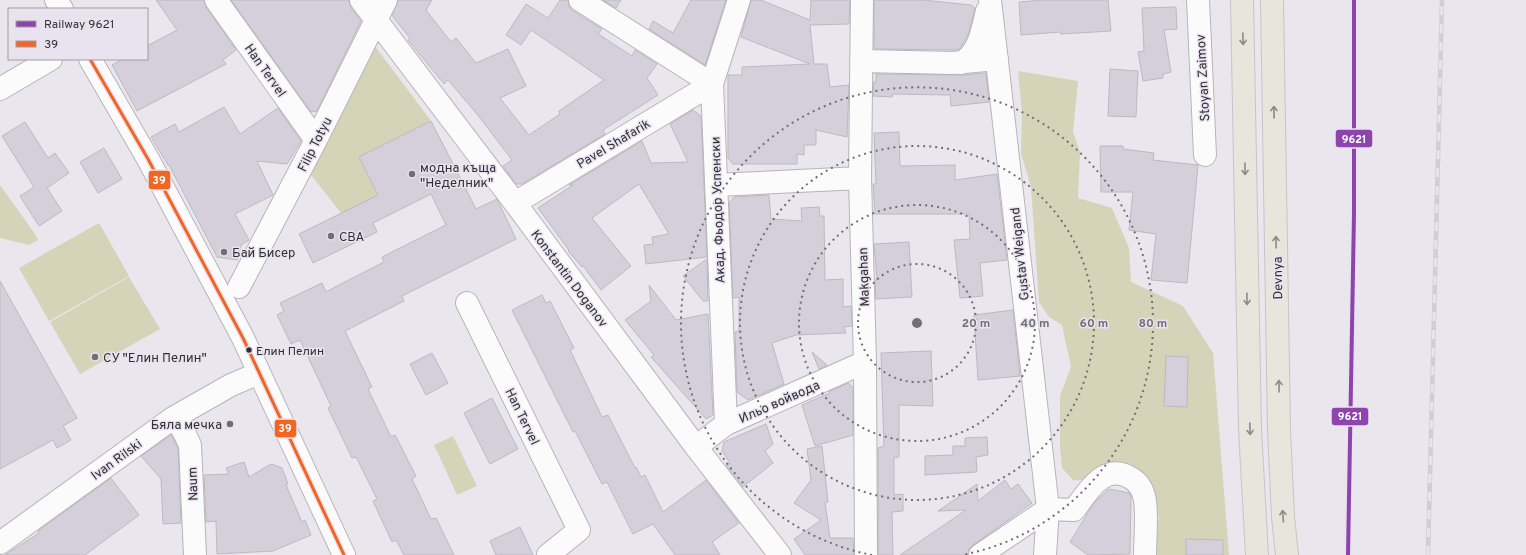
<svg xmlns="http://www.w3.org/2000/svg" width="1526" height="555" font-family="Overpass,sans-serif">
  <rect width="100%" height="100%" fill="#e9e6ed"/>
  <!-- green -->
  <path fill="#d5d4b8" d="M375,46L431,121L359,157L380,199L341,213L311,175Z
    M1018,71L1078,81L1073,132L1080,152L1078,198L1112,208L1129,248L1131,282L1183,306L1213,353L1229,555H1150L1152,540L1159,519L1150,483L1073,480L1062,468L1060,447V396L1071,367L1062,325L1049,317L1039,302L1031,187L1021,153L1022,114Z
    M0,185L35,234L38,240L29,245L0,238Z
    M99,223L129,276L49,321L19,268Z
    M129,277L160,329L80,374L50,322Z
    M453,436L477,486L457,495L434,445Z"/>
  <!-- building -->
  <path fill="#d5cfdb" stroke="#bcb9bf" d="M156,0H204L206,7L236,50L223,60L226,64L137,111L112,65L123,59H147V46L177,30Z
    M231,0H349L351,8L361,21L317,111L311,112Z
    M398,0H432L426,10L451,42L456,38L476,63L508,49L526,86L500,98L529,135L560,114L559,111L604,80L531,30L521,45L506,35L526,4L548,18L560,0H568L569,6L573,11L602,29L598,34L632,56L635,50L657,64L647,78L658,95L603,130L605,134L522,184H516L503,166L512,160L477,114L448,80L444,84L408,40L410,38L394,18L392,15Z
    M603,0H621L616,8Z
    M691,0H726L705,65L649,29L653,21L673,33Z
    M751,0H761L810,20L811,0H850L849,24L810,25L814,64H827L830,87L849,85L847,137L816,130V145H804V155L797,154V164H733L728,158V75H742V67L810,64L741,37Z
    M874,0H923L971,5L975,8L968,35L962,45L958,50L874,49Z
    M1043,0H1108L1111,31L1061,34L1060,32L1021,35L1019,2Z
    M1176,7L1177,29L1164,30L1171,72L1163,74V78L1143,81L1138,52L1144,51L1142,8Z
    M1110,69L1138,71L1136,117L1108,116Z
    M986,73L989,102L951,106L950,95L893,94L892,97L873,96L874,82H876V74L962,75Z
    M224,107L240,134L278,108L301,141L287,164L257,161L273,195L235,214L249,240L241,245L237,260L217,257L169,165H168L151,137L175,124L179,132Z
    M693,110L701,116L707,257L646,264L644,245L653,244L652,237L669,234L639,184L592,218L631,266L601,290L583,266L582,267L568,251L569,250L538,208L573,185H569L642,141L651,163L688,162L670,124Z
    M431,121L476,209L497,199L516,239L402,296L404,301L345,331L372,387L368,389L391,437L395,435L416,476L412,479L431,519L436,518L454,555H404L396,540L392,542L373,501L377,499L356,457L352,458L328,408L331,406L300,340L291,344L277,315L284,311L280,303L322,283L326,292L337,286L384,262L382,257L446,225L431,194L373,223L377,232L313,263L299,234L378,195L359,157Z
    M25,122L48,158L55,153L69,173L47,188L62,211L39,226L20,196L34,187L2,136Z
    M899,132L900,166L955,165V180L997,174L1007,260L980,263L983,296L960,298L954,240L970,239L969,214H875L873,184H876L874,133Z
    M1100,146H1123V149L1154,153L1153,160L1198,165L1187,283L1151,280L1156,234L1129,230L1133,192H1101Z
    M104,148L122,179L98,193L80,162Z
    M769,195L771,219L802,221L801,208L819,207L820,216H824L825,280L843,279V307L851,306L852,326L844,327L846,333L796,335L772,343L784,384L748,400L737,392L735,332L739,331V297L733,298L729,203L734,197Z
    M909,242L912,297L876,299L875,280L877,279L874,244Z
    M707,259L708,301H703L683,276Z
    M0,281L77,418L63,426L71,440L57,448L53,440L0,469Z
    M649,285L676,320L708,314L713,415L706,419L651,357L654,355L625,320L651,301Z
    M542,295L546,303L550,301L574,348L570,350L602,417L608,415L635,468L636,467L641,477L645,475L663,512L706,480L739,523L712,542L720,555H675L653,524L633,534L607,482L602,484L575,431L573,432L512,310Z
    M1013,310L1020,376L978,380L974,315Z
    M931,351L933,406L899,405V457L894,458V495L903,494V511L892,512L893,555H878V448L884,446L881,353Z
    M812,352L827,365L819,369Z
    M432,353L448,383L426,395L410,364Z
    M1166,356L1188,357L1187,407L1164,406Z
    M848,383L853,387V435L815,446L802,405L830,393L829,392Z
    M492,398L518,449L490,464L464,413Z
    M766,424L773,444L765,451L773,463L743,487L726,465L730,463L722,451L724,442Z
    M171,435L178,448L181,523L163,524L161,479L141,456Z
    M987,437L988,455L976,457L977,472L925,475V456L953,455V446H965V438Z
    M822,446L828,502H825L830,538H853L854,555H805L794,539L821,520L794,503L811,480L807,449Z
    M244,462L249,477L271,464L282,468L288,484L286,485L302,522L305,520L311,535L273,551L217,554L216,521L206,522L204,475L229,474L226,468Z
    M111,478L139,515L85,555H5L39,533L38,531Z
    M1005,480L1011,489L1018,484L1032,503L973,545L969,549L968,555H900L966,510L938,511L977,484L978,501Z
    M1109,489L1129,493L1131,497L1130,554L1088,555L1070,542L1094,503Z
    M520,527L533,555H496L490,541Z
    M1186,539L1223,540V555H1186Z"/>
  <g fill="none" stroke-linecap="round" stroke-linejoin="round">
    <!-- minor casing -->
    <g stroke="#b7b4ba" stroke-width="24">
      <path id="minor" d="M216,0L316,140
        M361,0L515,203L696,447L780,555
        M862,0L860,178L865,362L866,555
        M990,0L1048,509L1045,555
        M1198,0L1205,155
        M861,61L953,63L997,59
        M961,63C980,52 982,30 987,11
        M0,89L51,59
        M716,185L860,178
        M515,203L712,84L580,0
        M239,287L316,140L386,0
        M467,303L579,530L548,555
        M173,418L183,430L190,445L195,555
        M726,424L712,84L739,0
        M696,447L726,424L865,362
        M0,543L173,418L231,385L259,373
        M980,555L1048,509L1074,510C1087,493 1103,463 1129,477C1137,481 1142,488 1144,496C1148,509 1145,540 1145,555"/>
    </g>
    <!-- tertiary casing -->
    <g stroke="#b7b4ba" stroke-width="24">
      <path id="tertiary" d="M56,0L62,9
        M90,59L148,159L243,338L344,555"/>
    </g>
    <!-- trunk casing -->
    <g stroke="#c6c5c8" stroke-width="24">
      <path id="trunk" d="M1242,0L1250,429L1257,555
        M1272,0L1279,430L1283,517L1287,555"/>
    </g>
    <!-- minor -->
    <use href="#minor" stroke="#fcfbfc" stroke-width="22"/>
    <!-- tertiary -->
    <use href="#tertiary" stroke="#fcfbfc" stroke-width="22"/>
    <!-- trunk -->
    <use href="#trunk" stroke="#e6e6dc" stroke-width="22"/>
    <!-- rail casing -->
    <g stroke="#d0ced0" stroke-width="4.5">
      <path id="rail" d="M1428,555L1442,0"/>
    </g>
    <!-- rail -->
    <use href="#rail" stroke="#e9e3f0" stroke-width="3" stroke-dasharray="9" stroke-linecap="butt"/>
    <!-- bus-1 casing -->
    <g stroke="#e9e3f0" stroke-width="6">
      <path id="bus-1" d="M90,59L148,159L243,338L344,555"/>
    </g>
    <!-- bus-1 -->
    <use href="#bus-1" stroke="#f26522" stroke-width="3"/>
    <!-- rail-1 casing -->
    <g stroke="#e9e3f0" stroke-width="7">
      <path id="rail-1" d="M1348,555L1354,214V0"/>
    </g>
    <!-- rail-1 -->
    <use href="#rail-1" stroke="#8e44ad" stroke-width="4"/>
  </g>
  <!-- one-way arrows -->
  <defs><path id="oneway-shaft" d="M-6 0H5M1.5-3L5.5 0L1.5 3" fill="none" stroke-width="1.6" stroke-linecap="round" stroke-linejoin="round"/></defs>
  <g stroke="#8c8a88">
    <use href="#oneway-shaft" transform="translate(1243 39) rotate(89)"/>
    <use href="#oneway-shaft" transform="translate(1274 112) rotate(-91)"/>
    <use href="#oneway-shaft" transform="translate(1245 169) rotate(89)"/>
    <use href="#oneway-shaft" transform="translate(1276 242) rotate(-91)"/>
    <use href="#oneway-shaft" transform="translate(1247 299) rotate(89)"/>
    <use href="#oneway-shaft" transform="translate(1279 386) rotate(-91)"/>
    <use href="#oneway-shaft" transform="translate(1250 429) rotate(88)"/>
    <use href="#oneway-shaft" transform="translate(1283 516) rotate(-94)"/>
  </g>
  <!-- distance rings -->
  <g fill="none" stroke="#716f75" stroke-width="2" stroke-dasharray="2 4">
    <circle cx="917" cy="323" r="59"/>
    <circle cx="917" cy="323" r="118"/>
    <circle cx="917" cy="323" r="177"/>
    <path d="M872 555A236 236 0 1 1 962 555"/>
  </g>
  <!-- markers -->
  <g fill="#716f75" stroke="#e9e3f0" stroke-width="1.5">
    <circle cx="412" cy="174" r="4"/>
    <circle cx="331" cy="236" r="4"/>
    <circle cx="224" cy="252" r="4"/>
    <circle cx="95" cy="357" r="4"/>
    <circle cx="230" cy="424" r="4"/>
  </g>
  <circle fill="#312f34" stroke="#e9e3f0" stroke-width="1.5" cx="249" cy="350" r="3.5"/>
  <g text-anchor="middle" stroke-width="3" stroke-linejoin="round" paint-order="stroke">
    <!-- bus labels -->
    <g font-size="12" fill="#312f34" stroke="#e9e3f0" text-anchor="start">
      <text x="256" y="355">Елин Пелин</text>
    </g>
    <!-- street labels -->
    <g font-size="13" fill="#312f34" stroke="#e9e3f0">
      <text transform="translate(266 70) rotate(55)" y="5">Han Tervel</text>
      <text transform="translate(1202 78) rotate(-93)" y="5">Stoyan Zaimov</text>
      <text transform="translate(613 143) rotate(-31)" y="5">Pavel Shafarik</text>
      <text transform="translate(314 144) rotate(-63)" y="5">Filip Totyu</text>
      <text transform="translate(717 210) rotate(-92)" y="5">Акад. Фьодор Успенски</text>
      <text transform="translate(1019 254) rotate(-96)" y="5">Gustav Weigand</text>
      <text transform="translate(863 277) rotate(-92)" y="5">Makgahan</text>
      <text transform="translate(570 278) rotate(53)" y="5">Konstantin Doganov</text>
      <text transform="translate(1277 278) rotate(-91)" y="5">Devnya</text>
      <text transform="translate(779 401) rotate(-24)" y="5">Ильо войвода</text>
      <text transform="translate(523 416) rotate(64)" y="5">Han Tervel</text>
      <text transform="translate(116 459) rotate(-36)" y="5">Ivan Rilski</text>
      <text transform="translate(192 484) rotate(-92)" y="5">Naum</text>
    </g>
    <!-- poi labels -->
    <g font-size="13" fill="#312f34" stroke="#e9e3f0" text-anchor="start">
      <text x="420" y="172">модна къща<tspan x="420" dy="15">"Неделник"</tspan></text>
      <text x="339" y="241">CBA</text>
      <text x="232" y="257">Бай Бисер</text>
      <text x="103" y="362">СУ "Елин Пелин"</text>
      <text x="222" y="429" text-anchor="end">Бяла мечка</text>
    </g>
  </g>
  <circle cx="917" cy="323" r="6" fill="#716f75" stroke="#e9e3f0" stroke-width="2"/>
  <g font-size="12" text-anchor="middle" font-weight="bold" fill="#716f75" stroke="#e9e3f0" stroke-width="3" stroke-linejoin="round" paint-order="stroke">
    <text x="976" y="327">20 m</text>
    <text x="1035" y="327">40 m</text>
    <text x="1094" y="327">60 m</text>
    <text x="1153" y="327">80 m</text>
  </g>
  <g stroke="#e9e3f0" stroke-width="1.5">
    <rect x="1335" y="129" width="38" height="19" rx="4" fill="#8e44ad"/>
    <rect x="148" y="170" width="23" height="20" rx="4" fill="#f26522"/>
    <rect x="1331" y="407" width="38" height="19" rx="4" fill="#8e44ad"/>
    <rect x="274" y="419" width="23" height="19" rx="4" fill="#f26522"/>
  </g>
  <g font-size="11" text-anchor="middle" font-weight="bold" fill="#fff">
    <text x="1354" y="143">9621</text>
    <text x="159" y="184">39</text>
    <text x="1350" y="420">9621</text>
    <text x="285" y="432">39</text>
  </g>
  <!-- legend -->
  <rect x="8" y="8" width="140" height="52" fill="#e9e3f0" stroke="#9f9ba5"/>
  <rect x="16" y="21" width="20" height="6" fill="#8e44ad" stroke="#9f9ba5"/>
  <text x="44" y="28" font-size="12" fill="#312f34">Railway 9621</text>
  <rect x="16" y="41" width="20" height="6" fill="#f26522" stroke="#9f9ba5"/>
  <text x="44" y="48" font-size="12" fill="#312f34">39</text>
</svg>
